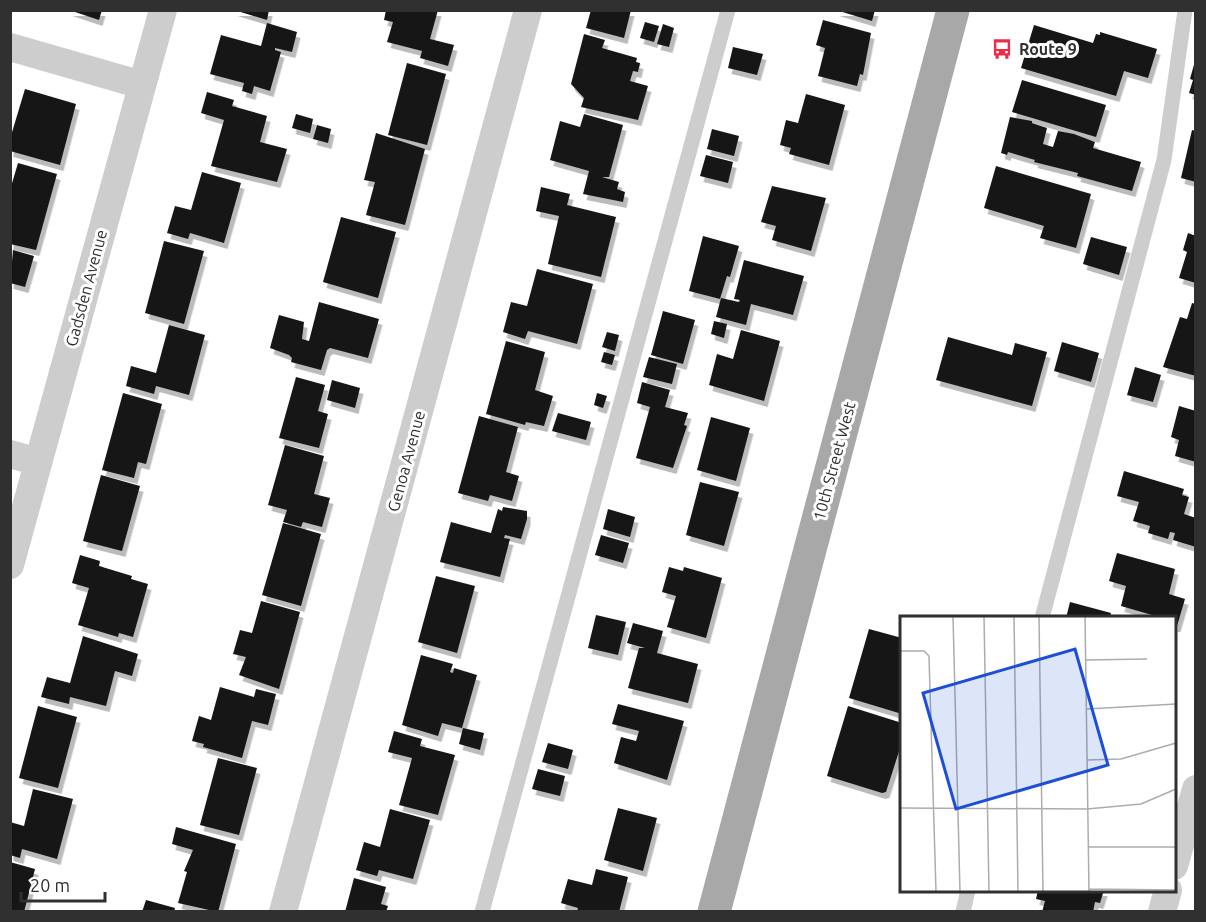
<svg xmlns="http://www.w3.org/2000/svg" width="1206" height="922" font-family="Ubuntu,sans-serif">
  <defs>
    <filter id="shadow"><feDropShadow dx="3.5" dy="6" stdDeviation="0" flood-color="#0004"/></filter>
  </defs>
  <rect width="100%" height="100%" fill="#fff"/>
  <!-- building -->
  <path fill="#171717" filter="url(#shadow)" d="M69,10H102L99,20Z
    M234,10H269L267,20Z
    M386,10H438L430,39L454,45L448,66L420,58L422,51L387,42L393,22L384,20Z
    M591,10H631L624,38L586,28Z
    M836,10H875L872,21Z
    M823,20L871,33L863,75L860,74L857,86L818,76L825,48L816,45Z
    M645,22L659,26L654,42L640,38Z
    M267,23L297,32L292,52L275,48V50L281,52L270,91L254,86L252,94L242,91L244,83L210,74L221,35L261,46Z
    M663,24L674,28L669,47L657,44Z
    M1034,25L1093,43L1096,34L1100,35V32L1157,49L1148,78L1124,71L1116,96L1021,68Z
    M584,34L605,40L602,48L637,58L636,62L640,63L638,72L633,71L630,81L648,86L638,120L581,107L584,98L571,84Z
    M733,47L763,54L757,75L728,68Z
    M1195,61L1196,62V95L1189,93L1193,80L1190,79Z
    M407,63L446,74L427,145L388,135Z
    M1022,80L1106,105L1096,137L1012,112Z
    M25,89L76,104L60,165L10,151V139Z
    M207,92L234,100L232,106L267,116L260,142L287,149L277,182L211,166L224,120L201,113Z
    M806,94L845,105L829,165L789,154L791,148L780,145L786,120L798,123Z
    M296,114L313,119L310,133L292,128Z
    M584,114L623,125L609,177H602L619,182L617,189L625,192L623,202L583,194L589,171L550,160L560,121L580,127Z
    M1010,117L1032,121V123L1047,128L1043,144L1053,147L1058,131L1074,134L1095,142L1093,148L1141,162L1132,191L1077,176L1078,173L1034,162L1035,160L1008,152L1007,155L1001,153Z
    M317,125L331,129L328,143L313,139Z
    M712,129L739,136L734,156L707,149Z
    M1192,130L1196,131V182L1181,178Z
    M376,133L425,149L405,225L366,215L375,182L364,180Z
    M706,155L733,162L728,183L700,176Z
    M18,163L57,174L36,250L10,244V190Z
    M996,166L1091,194L1076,248L1040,238L1044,226L984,208Z
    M202,172L241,183L224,243L190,233L188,239L167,233L175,206L191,210Z
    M772,186L826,198L811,251L772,240L776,226L761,222Z
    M541,187L570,194L567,205L616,217L601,277L548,264L559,216L536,211Z
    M341,217L396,232L378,298L323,282Z
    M1188,233L1196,236V283L1179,278L1187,252L1183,250Z
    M703,236L739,246L730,277L727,276L720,299L689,291Z
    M1091,237L1127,247L1119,275L1083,264Z
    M164,241L204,251L184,324L145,313Z
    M13,250L34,256L25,287L10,283Z
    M744,260L804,276L793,315L751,304L746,325L716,317L721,298L739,302L740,300L734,299Z
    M537,269L593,284L577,344L528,331L525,339L503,332L511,302L527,306Z
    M319,302L379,319L368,358L330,348L327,350L321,370L291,362L292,358L289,355L270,348L279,315L304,322L302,339L309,341Z
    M1192,303L1196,304V376L1163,367L1180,317L1187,319Z
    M663,311L695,320L683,364L651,355Z
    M714,321L727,324L724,338L711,334Z
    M169,325L205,335L189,395L156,386L154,394L126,386L131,366L156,373Z
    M741,330L780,341L764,401L709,385L717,354L733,359Z
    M607,332L619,335L615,351L602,347Z
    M948,337L1012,355L1015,343L1047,352L1032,406L936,380Z
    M506,341L545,352L535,390L553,396L544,426L526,422L525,425L486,414Z
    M1062,342L1099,353L1091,382L1054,371Z
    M604,352L615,355L612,365L601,362Z
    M649,357L677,364L672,384L643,377Z
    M1135,367L1161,375L1153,402L1127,395Z
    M296,377L325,385L318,411L328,414L319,448L279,438Z
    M332,380L360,388L355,408L327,400Z
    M642,382L670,390L665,407L688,413L684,425L687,426L673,468L636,458L650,407L637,403Z
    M123,393L162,404L146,464L138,462L134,478L102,470Z
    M597,393L607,396L603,408L594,405Z
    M1179,406L1196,411V462L1175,456L1179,440L1171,437Z
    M558,413L591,422L586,440L552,431Z
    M479,416L518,427L506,472L519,476L512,501L490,495L488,501L458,493Z
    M711,417L750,428L736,481L697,470Z
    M285,445L324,456L314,494L330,498L322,527L303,522L301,527L283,522L287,510L268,505Z
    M1124,471L1184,489L1182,495L1189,497L1184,514L1196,518V547L1173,540L1175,533L1170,532L1168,539L1148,533L1150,526L1133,521L1139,502L1117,496Z
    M101,475L140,486L122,551L83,541Z
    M700,482L739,492L724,546L686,535Z
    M503,507L527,511V519L521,539L505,535L504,538L510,539L500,577L440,562L451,522L491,533L498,509L502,511Z
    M608,509L635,517L630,537L603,529Z
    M283,523L321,534L301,606L262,595Z
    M601,535L629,543L623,563L595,555Z
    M1117,553L1175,569L1169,594L1185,599L1177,626H1174V618H1151L1152,615L1121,606L1126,586L1109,581Z
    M80,555L100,561L99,566L132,576L131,579L148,584L133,637L119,633L118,637L78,625L89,588L72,583Z
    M669,567L683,571L684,567L722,578L706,638L667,627L676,596L662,592Z
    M436,576L475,586L457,653L418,642Z
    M261,601L300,612L279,689L239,675L246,657L233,654L240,630L252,633Z
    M1070,602L1111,613L1110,618H1066Z
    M596,615L626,622L618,655L588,648Z
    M633,623L663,631L657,653L698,664L688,703L628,688L639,648H645L627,643Z
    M869,629L902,638V714L849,698Z
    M83,636L138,654L132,676L115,671L106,706L70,697L69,704L41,697L47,677L70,683Z
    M421,655L453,664L450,672L453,673L454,668L477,675L462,728L442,723L438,736L402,725Z
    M220,687L254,697L256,689L276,694L268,725L252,721L242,758L203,747L204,744L192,741L199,716L211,720Z
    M618,704L684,721L667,780L614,763L621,737L636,741L639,731L612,724Z
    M38,706L77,717L58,788L19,778Z
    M848,706L902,723V742L886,792L882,793L827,776Z
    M463,728L484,733L480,750L459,744Z
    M394,731L422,739L420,746L455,755L438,815L399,805L412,758L388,752Z
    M548,743L573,750L568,769L542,762Z
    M218,758L257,768L239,835L200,825Z
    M538,769L565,776L560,796L532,789Z
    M33,789L73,799L57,859L22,849L20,858L10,855V822L24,826Z
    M618,808L657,818L643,871L604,860Z
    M390,809L430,820L413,879L379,870L377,876L356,870L364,842L380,847Z
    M176,827L236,844L218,912L178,903L187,872L184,871L193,850L172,844Z
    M10,862L35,869L24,912H10Z
    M596,869L628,877L619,912H577L578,908L561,903L568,879L592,885Z
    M354,878L386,887L381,904L388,906L386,912H345Z
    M1038,890H1104L1100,903L1095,902L1093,912H1042L1045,901L1036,899Z
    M146,900L175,908L174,912H142Z"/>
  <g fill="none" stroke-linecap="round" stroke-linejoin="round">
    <!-- service -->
    <path stroke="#cdcdcd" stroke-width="15" d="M1042,618L1164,160L1185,10
      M482,912L728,10
      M963,912L968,890"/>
    <!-- minor -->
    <path stroke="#cdcdcd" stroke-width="28" d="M10,47L142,85
      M10,454L38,462
      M10,565L163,10
      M1174,866L1196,789
      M283,912L528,10
      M1162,912L1168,890"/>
    <!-- primary -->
    <path stroke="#a8a8a8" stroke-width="33" d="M714,912L953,10"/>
  </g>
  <!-- icons -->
  <defs>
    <g id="bus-bare" transform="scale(1.62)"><path d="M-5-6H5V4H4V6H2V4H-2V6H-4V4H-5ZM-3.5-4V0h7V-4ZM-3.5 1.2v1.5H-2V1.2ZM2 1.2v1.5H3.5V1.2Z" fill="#ec2d4a" stroke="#fff" stroke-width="2.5" paint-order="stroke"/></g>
  </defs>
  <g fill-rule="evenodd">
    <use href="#bus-bare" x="1002" y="49"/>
  </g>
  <g text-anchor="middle" stroke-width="6" stroke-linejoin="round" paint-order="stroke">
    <!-- poi labels -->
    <g font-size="16" font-weight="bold" fill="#303030" stroke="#fff" text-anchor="start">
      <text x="1019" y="55">Route 9</text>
    </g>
    <!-- street labels -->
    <g font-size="16" fill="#303030" stroke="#fff">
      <text transform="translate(86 288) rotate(-75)" y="6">Gadsden Avenue</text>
      <text transform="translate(406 461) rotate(-75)" y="6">Genoa Avenue</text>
      <text transform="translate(834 461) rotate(-75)" y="6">10th Street West</text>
    </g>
  </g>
  <!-- overview -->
  <g transform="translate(900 616)">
    <rect width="276" height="276" fill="#fff"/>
    <path fill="none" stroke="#acacac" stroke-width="1.5" d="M53,0L60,276M84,0L89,276M114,0L118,276M139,0L143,276M185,0L189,276M0,35H24L29,40L36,276M186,44L247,43M187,93L276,88M187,144L221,143L276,127M0,192L187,193L241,188L276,173M188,231H276M189,273L276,274"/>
    <path fill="#1d4ed8" fill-opacity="0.15" stroke="#1d4ed8" stroke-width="3" d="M175,33L208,149L56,193L23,77Z"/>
    <rect width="276" height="276" fill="none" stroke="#303030" stroke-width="3"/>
  </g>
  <!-- border -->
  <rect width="1206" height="922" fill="none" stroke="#303030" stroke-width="24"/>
  <!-- scale -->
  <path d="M21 892v9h84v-9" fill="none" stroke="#303030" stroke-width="3"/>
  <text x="30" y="892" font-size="18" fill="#303030" stroke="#ffffff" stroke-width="4.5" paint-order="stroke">20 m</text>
</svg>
